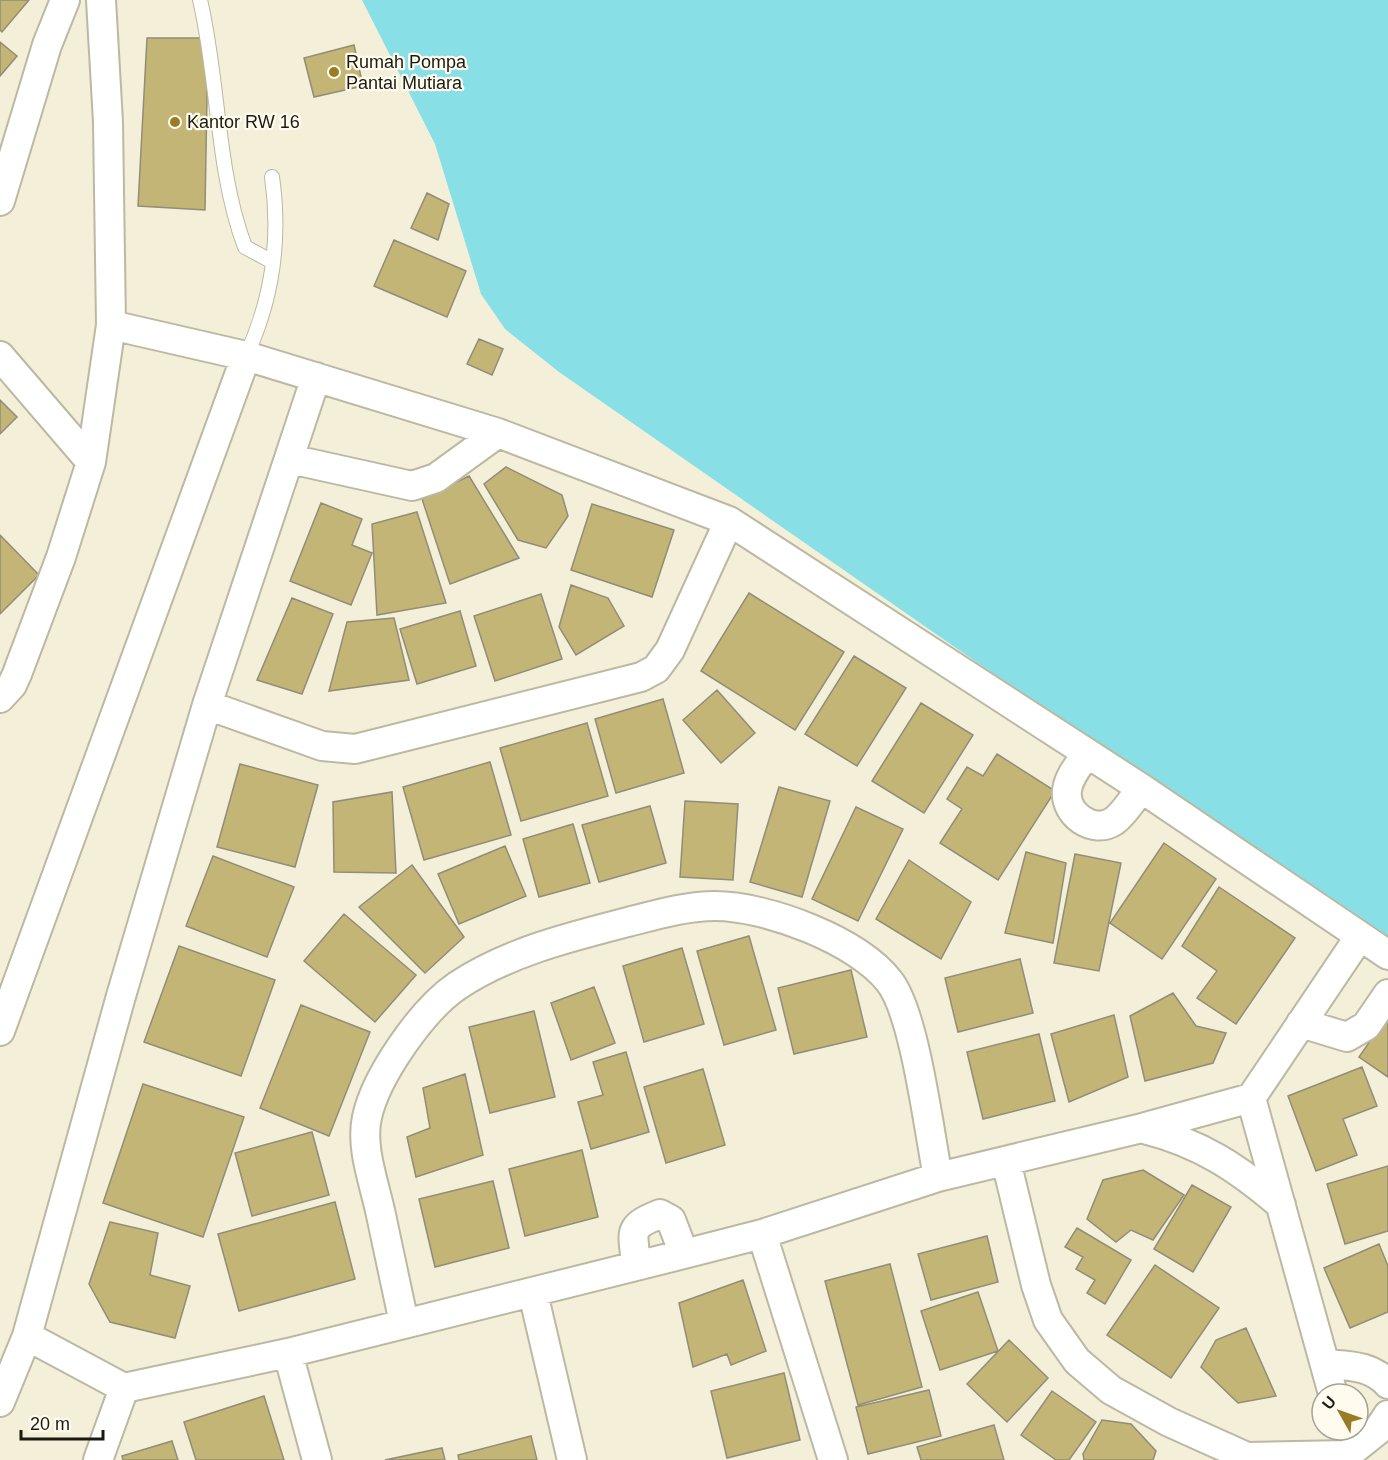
<svg xmlns="http://www.w3.org/2000/svg" width="1388" height="1460" font-family="Helvetica,sans-serif">
  <rect width="100%" height="100%" fill="#f4efd9"/>
  <!-- water -->
  <path fill="#88e0e6" d="M362,0H1388V942L1189,810L559,372L505,329L481,294L435,144Z"/>
  <!-- building -->
  <path fill="#c3b575" stroke="#918d78" stroke-width="1.5" d="M0,0H29L2,32L0,30Z
    M147,38H208L205,210L138,206Z
    M0,42L17,56L0,76Z
    M354,45L363,86L314,97L304,58Z
    M427,193L449,204L438,240L411,228Z
    M394,240L466,271L447,317L374,286Z
    M479,339L503,349L492,375L467,364Z
    M0,400L17,417L0,434Z
    M506,467L562,495L568,516L546,548L518,540L484,484Z
    M469,476L519,558L450,584L422,499Z
    M321,503L362,519L352,545L372,553L351,605L290,581Z
    M592,504L674,530L652,597L571,570Z
    M417,512L446,603L377,615L372,524Z
    M0,535L39,575L0,614Z
    M571,585L608,598L624,626L576,655L559,627Z
    M749,593L844,652L795,730L701,671Z
    M541,594L562,659L495,681L474,616Z
    M292,598L333,614L302,694L257,680Z
    M460,611L476,666L417,684L400,629Z
    M394,618L409,680L329,691L347,622Z
    M854,656L906,688L857,766L805,734Z
    M717,690L755,733L721,763L683,720Z
    M663,699L684,773L616,793L595,719Z
    M921,703L973,735L924,813L872,781Z
    M587,723L608,796L521,821L500,748Z
    M997,754L1055,791L998,880L940,843L962,809L947,799L967,767L983,776Z
    M490,762L511,835L424,860L403,787Z
    M240,764L318,785L295,867L217,847Z
    M779,787L830,801L802,897L750,882Z
    M392,792L396,873L334,872L333,802Z
    M685,801L738,804L733,880L680,877Z
    M650,806L666,863L599,882L582,825Z
    M856,807L903,829L858,921L812,899Z
    M573,824L590,883L539,897L523,839Z
    M1164,843L1216,879L1162,959L1110,923Z
    M505,846L526,896L459,924L438,874Z
    M1026,852L1066,863L1053,943L1005,933Z
    M1075,854L1121,863L1099,971L1054,963Z
    M213,856L294,887L267,957L186,926Z
    M909,860L971,902L941,959L876,919Z
    M412,865L464,937L425,973L359,907Z
    M1219,887L1295,938L1236,1024L1197,998L1217,971L1182,946Z
    M344,914L416,975L375,1022L304,961Z
    M749,936L776,1030L724,1045L697,951Z
    M179,946L275,980L241,1076L144,1042Z
    M682,948L704,1024L644,1042L623,966Z
    M1020,959L1033,1013L958,1032L945,978Z
    M851,970L867,1037L794,1054L778,988Z
    M594,987L615,1043L571,1060L551,1003Z
    M1173,993L1196,1026L1226,1033L1213,1063L1145,1081L1130,1016Z
    M301,1005L370,1032L329,1136L260,1108Z
    M534,1011L555,1097L490,1113L469,1027Z
    M1114,1015L1128,1077L1069,1102L1051,1034Z
    M1388,1015V1077L1359,1057Z
    M1039,1034L1055,1101L983,1119L967,1052Z
    M626,1052L649,1132L591,1149L578,1102L603,1095L593,1062Z
    M1362,1067L1377,1106L1343,1119L1357,1155L1316,1171L1288,1096Z
    M703,1069L725,1145L666,1163L644,1087Z
    M465,1074L483,1155L416,1177L407,1137L430,1128L423,1088Z
    M143,1084L244,1117L203,1237L103,1203Z
    M312,1132L329,1195L252,1216L235,1153Z
    M582,1150L598,1217L525,1236L509,1169Z
    M1388,1166V1231L1345,1244L1327,1184Z
    M1143,1170L1184,1195L1153,1240L1131,1230L1116,1242L1087,1219L1103,1180Z
    M493,1181L509,1248L435,1267L419,1199Z
    M1192,1185L1231,1207L1193,1272L1154,1249Z
    M335,1202L355,1279L239,1311L218,1234Z
    M110,1222L158,1233L150,1275L190,1286L175,1338L110,1322L89,1284Z
    M1077,1228L1131,1260L1105,1304L1087,1293L1095,1280L1076,1269L1083,1257L1065,1247Z
    M987,1236L998,1282L931,1300L918,1254Z
    M1379,1244L1388,1266V1312L1350,1328L1324,1268Z
    M890,1264L922,1387L858,1405L825,1281Z
    M1155,1265L1219,1308L1171,1378L1107,1335Z
    M743,1280L766,1351L731,1365L727,1354L693,1367L679,1303Z
    M978,1292L998,1351L940,1370L921,1311Z
    M1246,1328L1276,1396L1238,1403L1201,1367L1216,1340Z
    M1009,1340L1048,1378L1007,1422L967,1384Z
    M784,1373L800,1440L727,1458L711,1391Z
    M929,1390L941,1436L868,1454L856,1407Z
    M1052,1391L1096,1422L1069,1460H1056L1021,1435Z
    M264,1396L284,1460H196L184,1422Z
    M1102,1420L1131,1424L1156,1451L1153,1460H1084L1083,1454Z
    M994,1425L1004,1460H921L917,1447Z
    M531,1436L537,1460H459L458,1455Z
    M172,1441L178,1460H123L122,1456Z
    M442,1448L445,1460H385Z"/>
  <g fill="none" stroke-linecap="round" stroke-linejoin="round">
    <!-- service casing -->
    <g stroke="#bcb8a2" stroke-width="16">
      <path id="service" d="M200,0C219,80 216,170 245,247L273,262
        M246,356C273,298 281,240 272,177"/>
    </g>
    <!-- minor casing -->
    <g stroke="#bcb8a2" stroke-width="32">
      <path id="minor" d="M101,0L108,122L111,325
        M0,201L47,45L65,0
        M0,356L91,462
        M290,459L412,486L436,478L498,433
        M0,698L12,685L17,674L61,557L91,462L111,325L246,356L498,433L729,521L1141,788L1388,955
        M207,705L322,746L355,749L641,677L656,669L670,650L729,521
        M1087,754C1079,765 1069,776 1067,790C1064,814 1093,835 1114,821C1125,813 1133,799 1141,788
        M1301,1023L1347,1037L1366,1026L1388,994
        M0,1031L246,356
        M1251,1098L1333,1394
        M1144,1129C1200,1143 1238,1168 1281,1205
        M1006,1161L1036,1285L1048,1320L1077,1361L1111,1390L1169,1422L1247,1457L1347,1455L1378,1430L1388,1415
        M762,1234L833,1460
        M636,1266C634,1232 625,1228 660,1214L671,1220L684,1254
        M533,1293L572,1460
        M404,1323C396,1287 389,1251 381,1215C375,1185 360,1148 367,1117C376,1076 422,1010 457,986C508,952 570,937 628,922C656,915 686,906 715,906C766,906 857,940 889,981C915,1013 929,1132 938,1177
        M27,1336L124,1388L288,1353L684,1254L762,1234L938,1177L1142,1128L1251,1098L1360,936
        M288,1353L317,1460
        M1326,1364C1349,1366 1371,1365 1388,1384
        M0,1402L27,1336L121,996L207,705L316,377
        M98,1460L124,1388"/>
    </g>
    <!-- service -->
    <use href="#service" stroke="#fff" stroke-width="14"/>
    <!-- minor -->
    <use href="#minor" stroke="#fff" stroke-width="28"/>
  </g>
  <!-- markers -->
  <g fill="#997c25" stroke="#fffcef" stroke-width="2">
    <circle cx="334" cy="72" r="6"/>
    <circle cx="175" cy="122" r="6"/>
  </g>
  <g text-anchor="middle" stroke-width="4.5" stroke-linejoin="round" paint-order="stroke">
    <!-- poi labels -->
    <g font-size="18" fill="#1b1a12" stroke="#fffcef" text-anchor="start">
      <text x="346" y="68">Rumah Pompa<tspan x="346" dy="21">Pantai Mutiara</tspan></text>
      <text x="187" y="128">Kantor RW 16</text>
    </g>
  </g>
  <!-- north arrow -->
  <g transform="translate(1340 1412) rotate(310)"><circle r="28" fill="#fffcef" stroke="#a4a297" stroke-width="1.5"/>
  <path d="M0-4.5L10 22L0 15L-10 22Z" fill="#997c25"/>
  <text y="-9" font-size="16" font-weight="bold" text-anchor="middle" fill="#1b1a12">U</text>
  </g>
  <!-- scale -->
  <path d="M21 1430v9h82v-9" fill="none" stroke="#1b1a12" stroke-width="3"/>
  <text x="30" y="1430" font-size="18" fill="#1b1a12" stroke="#fffcef" stroke-width="4.5" paint-order="stroke">20 m</text>
</svg>
